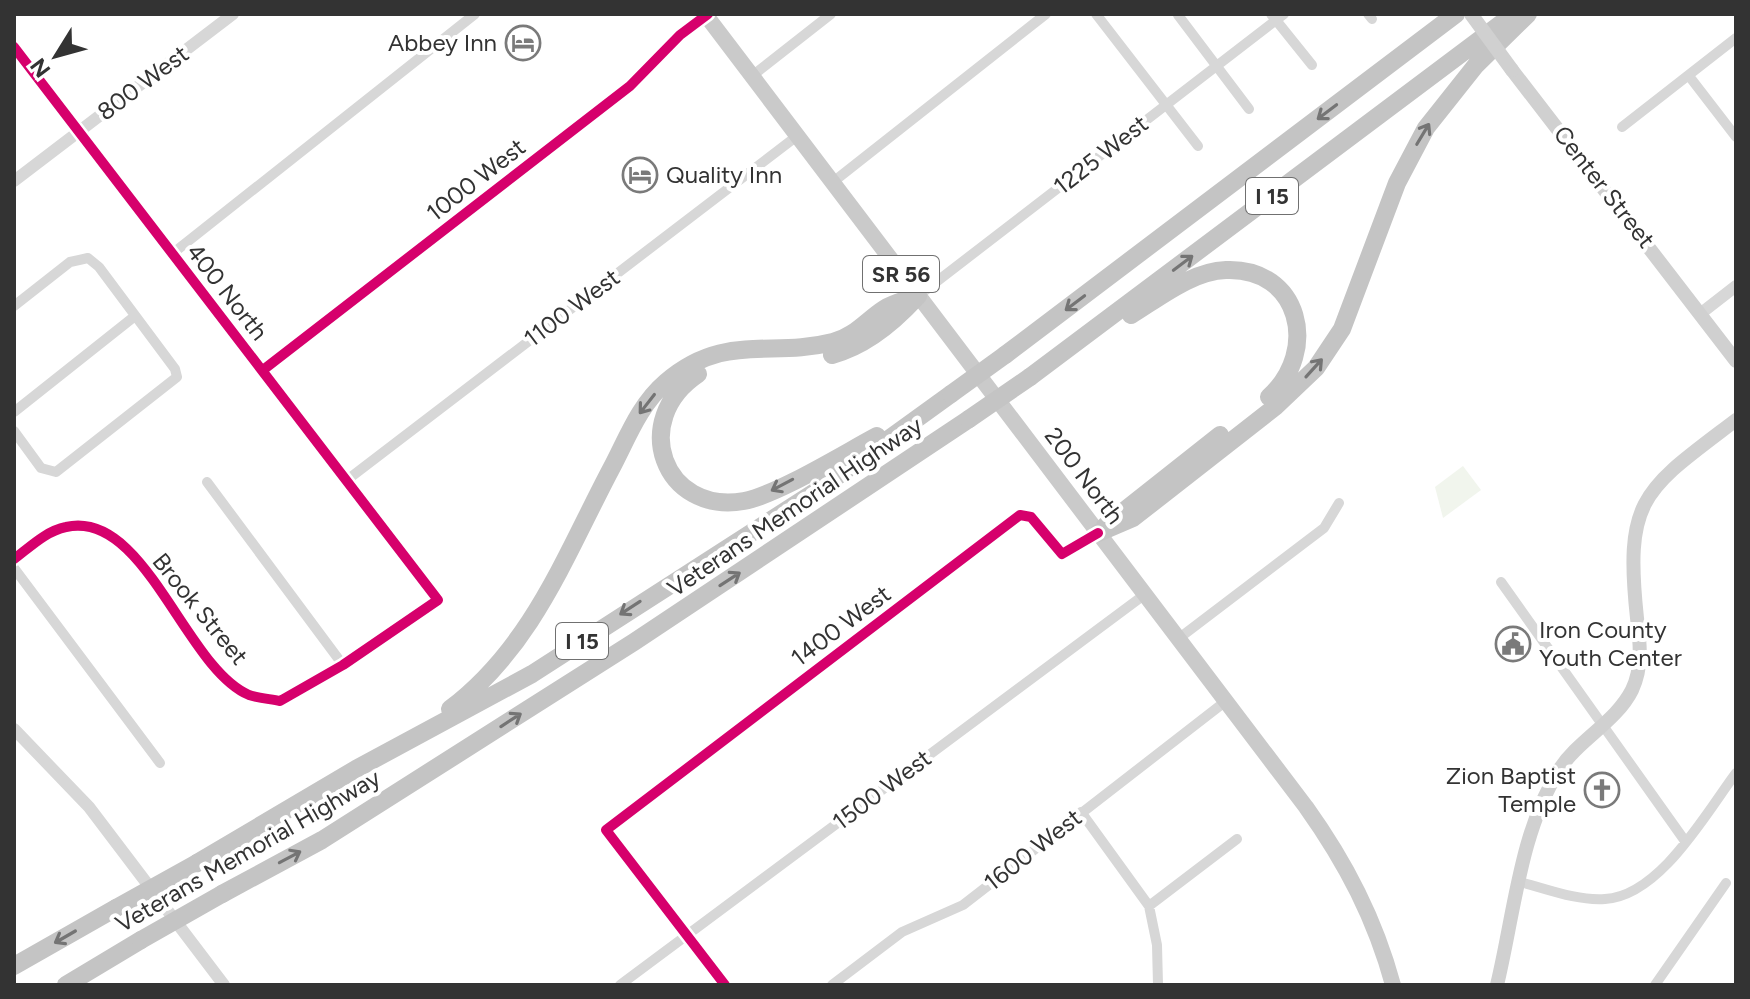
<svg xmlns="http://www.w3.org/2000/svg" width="1750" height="999" font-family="Figtree,sans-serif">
  <rect width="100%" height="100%" fill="#fff"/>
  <!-- green -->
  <path fill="#f1f5ed" d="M1463,466L1481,490L1443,518L1435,487Z"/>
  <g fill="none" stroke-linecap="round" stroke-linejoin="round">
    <!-- minor -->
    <path stroke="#d7d7d7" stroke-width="10" d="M1096,14L1198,146
      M1271,14L1312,65
      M1368,14L1372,19
      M1178,15L1249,109
      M14,47L438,600L343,665L280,701C270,699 258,698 249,695C185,668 145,509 66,527C46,531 30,547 14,559
      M752,76L831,14
      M1689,76L1736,137
      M1622,127L1736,38
      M833,182L1046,14
      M172,254L475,14
      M918,296L1284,14
      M14,306L70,262L88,258L99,267L175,369L177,377L56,472L41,468L14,431
      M263,370L630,86L680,35L708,14
      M14,412L135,316
      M347,480L797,136
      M207,482L343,665
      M14,568L160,763
      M1501,582L1685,841
      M1178,639L1324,528L1339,503
      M1081,812L1149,906L1157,945L1158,985
      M1520,882C1547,889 1577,901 1605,899C1660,896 1706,813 1736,773
      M1149,906L1237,839
      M620,985L1144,595
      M725,985L606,830L1020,515L1031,517L1062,554L1098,533
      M832,985L902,932L963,905L1226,701
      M1655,985L1726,883"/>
    <!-- tertiary -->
    <path stroke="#d7d7d7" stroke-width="12" d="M14,181L233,14
      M1700,314L1736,286
      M14,729L89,807L224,985"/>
    <!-- secondary -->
    <path stroke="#d0d0d0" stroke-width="14" d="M1512,70L1736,361
      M1497,985C1514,915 1520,832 1559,770C1578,740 1616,722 1632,690C1643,667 1640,642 1637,618C1624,497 1644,490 1736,420"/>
    <!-- primary -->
    <path stroke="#cacaca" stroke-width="16" d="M705,14L1306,807C1346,863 1375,919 1393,985"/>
    <!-- motorway -->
    <path stroke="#c4c4c4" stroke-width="18" d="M1131,315C1159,298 1192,271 1226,270C1300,267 1320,351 1269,397
      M832,355C866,346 893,323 916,298
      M1005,355L1456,14
      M698,374C629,420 663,515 744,501C777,495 845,453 877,436
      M1030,377L1514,14
      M1105,526L1220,435
      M1098,533L1133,518L1275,407L1316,368L1342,329L1397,183L1426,128L1476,65L1528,14
      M450,709C532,647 565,556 611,469C627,439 639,405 666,382C724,332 771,358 833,342C854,337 867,320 884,309C893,303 907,300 918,296
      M197,863L356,769L532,674L821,488L951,394
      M222,894L322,840L634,642L969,419
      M14,966L116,908
      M66,985L141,940"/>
    <!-- secondary-bridge -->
    <path stroke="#d0d0d0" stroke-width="14" d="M1471,14L1512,70"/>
    <!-- motorway-bridge -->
    <path stroke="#c4c4c4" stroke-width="18" d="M951,394L1005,355
      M969,419L1030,377
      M116,908L197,863
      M141,940L222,894"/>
    <!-- cycleway casing -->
    <g stroke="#fff" stroke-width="15">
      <path id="cycleway" d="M14,47L438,600L343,665L280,701C270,699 258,698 249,695C185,668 145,509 66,527C46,531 30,547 14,559
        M263,370L630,86L680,35L708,14
        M725,985L606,830L1020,515L1031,517L1062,554L1098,533"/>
    </g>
    <!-- cycleway -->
    <use href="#cycleway" stroke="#d6006c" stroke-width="10"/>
  </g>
  <!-- one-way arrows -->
  <defs><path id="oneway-shaft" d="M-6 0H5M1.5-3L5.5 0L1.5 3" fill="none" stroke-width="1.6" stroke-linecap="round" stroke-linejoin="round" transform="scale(2)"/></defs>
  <g stroke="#747474">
    <use href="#oneway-shaft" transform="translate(1327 112) rotate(143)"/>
    <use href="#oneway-shaft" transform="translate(1423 134) rotate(-59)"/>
    <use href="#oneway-shaft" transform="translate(1183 263) rotate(-37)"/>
    <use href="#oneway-shaft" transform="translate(1075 303) rotate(143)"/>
    <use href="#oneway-shaft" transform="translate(1314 368) rotate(-48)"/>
    <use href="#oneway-shaft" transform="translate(647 404) rotate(128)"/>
    <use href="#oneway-shaft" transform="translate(782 485) rotate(152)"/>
    <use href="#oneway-shaft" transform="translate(730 579) rotate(-33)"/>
    <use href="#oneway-shaft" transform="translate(630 608) rotate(147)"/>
    <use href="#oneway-shaft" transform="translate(511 720) rotate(-33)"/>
    <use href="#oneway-shaft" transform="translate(290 857) rotate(-28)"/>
    <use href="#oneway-shaft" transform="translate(65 937) rotate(150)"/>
  </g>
  <!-- icons -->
  <defs>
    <g id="hotel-ring" transform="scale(1.8)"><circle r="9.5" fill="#fff" stroke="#7a7a7a" stroke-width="1.5"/><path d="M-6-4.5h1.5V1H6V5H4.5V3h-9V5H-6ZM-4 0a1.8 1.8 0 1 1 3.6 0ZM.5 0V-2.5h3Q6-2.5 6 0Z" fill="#7a7a7a"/></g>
    <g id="civic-ring" transform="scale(1.8)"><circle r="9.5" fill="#fff" stroke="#7a7a7a" stroke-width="1.5"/><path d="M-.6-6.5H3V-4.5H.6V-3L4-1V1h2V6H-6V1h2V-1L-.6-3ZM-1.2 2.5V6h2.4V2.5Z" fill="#7a7a7a"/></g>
    <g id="church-ring" transform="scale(1.8)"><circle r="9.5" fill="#fff" stroke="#7a7a7a" stroke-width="1.5"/><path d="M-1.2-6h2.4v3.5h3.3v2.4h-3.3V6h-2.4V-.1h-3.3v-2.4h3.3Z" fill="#7a7a7a"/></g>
  </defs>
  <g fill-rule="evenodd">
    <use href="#hotel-ring" x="523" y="43"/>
    <use href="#hotel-ring" x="640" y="175"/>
    <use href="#civic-ring" x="1513" y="644"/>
    <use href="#church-ring" x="1602" y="790"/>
  </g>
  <g text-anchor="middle" stroke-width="8" stroke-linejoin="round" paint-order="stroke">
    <!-- shield labels -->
    <g fill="#fff" stroke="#707070" stroke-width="2">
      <rect x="1246" y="178" width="52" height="36" rx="6"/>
      <rect x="863" y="256" width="76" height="36" rx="6"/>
      <rect x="556" y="623" width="52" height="36" rx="6"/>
    </g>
    <g font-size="22" font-weight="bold" fill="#333">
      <text x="1272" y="204">I 15</text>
      <text x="901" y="282">SR 56</text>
      <text x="582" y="649">I 15</text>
    </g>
    <!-- poi labels -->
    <g font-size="24" fill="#333" stroke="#fff" text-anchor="end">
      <text x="497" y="51">Abbey Inn</text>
      <text x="666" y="183" text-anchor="start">Quality Inn</text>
      <text x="1539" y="638" text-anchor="start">Iron County<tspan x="1539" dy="28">Youth Center</tspan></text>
      <text x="1576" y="784">Zion Baptist<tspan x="1576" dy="28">Temple</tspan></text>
    </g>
    <!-- street labels -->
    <g font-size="24" fill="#333" stroke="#fff">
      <text transform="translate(143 83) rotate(-37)" y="8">800 West</text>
      <text transform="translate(1101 155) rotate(-38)" y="8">1225 West</text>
      <text transform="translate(476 180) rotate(-38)" y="8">1000 West</text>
      <text transform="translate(1604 187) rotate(52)" y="8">Center Street</text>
      <text transform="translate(227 292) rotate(52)" y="8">400 North</text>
      <text transform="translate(572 308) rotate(-37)" y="8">1100 West</text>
      <text transform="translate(1084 476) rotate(53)" y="8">200 North</text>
      <text transform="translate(795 507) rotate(-34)" y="8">Veterans Memorial Highway</text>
      <text transform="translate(200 609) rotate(51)" y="8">Brook Street</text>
      <text transform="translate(841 626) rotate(-37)" y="8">1400 West</text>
      <text transform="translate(882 790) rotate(-37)" y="8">1500 West</text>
      <text transform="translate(1033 850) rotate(-38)" y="8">1600 West</text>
      <text transform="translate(248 851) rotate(-30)" y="8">Veterans Memorial Highway</text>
    </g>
  </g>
  <!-- border -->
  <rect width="1750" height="999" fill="none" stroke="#333333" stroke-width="32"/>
  <!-- north arrow -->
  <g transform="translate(56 56) rotate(233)" stroke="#ffffff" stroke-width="6" paint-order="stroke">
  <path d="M0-6L14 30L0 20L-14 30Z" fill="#333333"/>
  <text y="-12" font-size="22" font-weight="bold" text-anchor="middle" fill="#333333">N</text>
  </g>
</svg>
